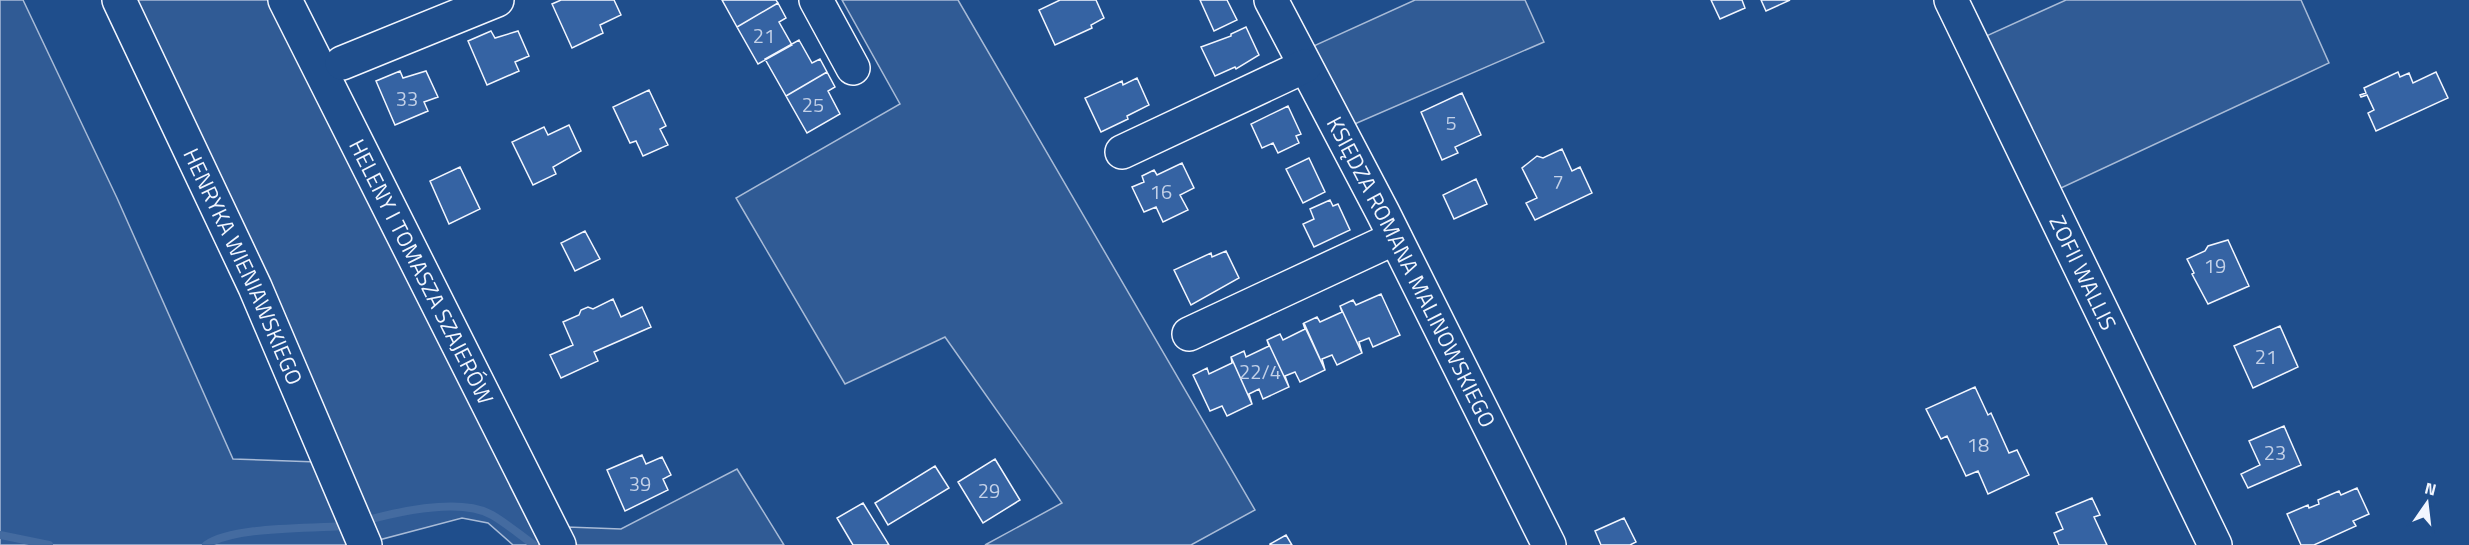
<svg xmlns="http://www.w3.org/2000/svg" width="2469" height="545" font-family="'Titillium Web',sans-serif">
  <rect width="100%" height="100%" fill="#1f4e8c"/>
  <!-- built -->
  <path fill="#305b95" stroke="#a8bbd7" stroke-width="1.5" d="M0,0H23L117,198L233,459L317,462L348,545H0Z
    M129,0H273L549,545H513L488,523L462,518L375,541Z
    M842,0H958L1255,510L1191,545H985L1062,503L945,337L845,384L736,198L900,104Z
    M1415,0H1525L1544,42L1350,126L1307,49Z
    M2066,0H2301L2329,63L2061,188L1984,37Z
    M737,469L784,545H577L568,527L621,529Z"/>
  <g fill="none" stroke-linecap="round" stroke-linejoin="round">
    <!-- stream -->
    <path stroke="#446ba0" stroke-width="8" d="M364,521C397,512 460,497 492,515C506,523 520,535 534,545
      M0,535L49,545
      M206,545C234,526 308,529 344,526"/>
  </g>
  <!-- building -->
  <path fill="#3563a3" stroke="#f2f6ff" stroke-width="1.5" d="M561,0H614L621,15L600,25L603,33L572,48L552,4Z
    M722,0H776L778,3L737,27Z
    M1060,0H1096L1104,18L1091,25L1092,28L1055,45L1039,10Z
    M1200,0H1227L1237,20L1214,31Z
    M1711,0H1742L1745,8L1720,19Z
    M1761,0H1790L1766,11Z
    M778,3L786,18L779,22L792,45L758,64L737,27Z
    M1246,27L1259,55L1236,69L1235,67L1215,76L1201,47L1231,36V34Z
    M491,31L495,38L518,31L529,56L515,62L519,71L487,85L468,41Z
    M799,40L812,63L820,59L827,72L786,96L765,59Z
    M400,71L403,78L426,71L438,97L424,102L428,111L395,125L376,81Z
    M827,72L835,87L828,91L840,114L807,133L786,96Z
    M2398,72L2400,77L2409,73L2413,83L2436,72L2448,98L2376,131L2368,113L2374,110L2367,95L2361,97L2360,95L2366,93L2364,88Z
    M1137,78L1149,105L1127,116L1128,119L1101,132L1085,98L1122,81L1123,85Z
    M649,90L666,126L660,129L668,145L643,156L636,141L630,143L613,107Z
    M1462,93L1481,135L1455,147L1458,153L1442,160L1421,112Z
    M1288,106L1301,134L1296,136L1299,143L1278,153L1273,143L1262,148L1251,124Z
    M569,125L581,151L553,167L556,174L533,185L512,142L544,127L548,135Z
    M1562,149L1572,171L1580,167L1592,193L1535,220L1526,203L1537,198L1522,168L1537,156L1543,158Z
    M1309,158L1325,192L1303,203L1286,169Z
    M1182,163L1194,188L1180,195L1188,210L1163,222L1156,207L1144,212L1132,187L1144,182L1142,176L1154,170L1157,175Z
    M460,167L480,209L449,224L430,181Z
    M1476,179L1487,204L1454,219L1443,195Z
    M1330,200L1333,206L1338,204L1350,230L1314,247L1303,224L1314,219L1310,209Z
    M585,231L600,259L575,271L561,243Z
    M2228,240L2249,286L2208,304L2192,274L2194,273L2187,259L2205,251L2208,246Z
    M1226,251L1239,278L1191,305L1174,270L1211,253L1212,257Z
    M1381,294L1400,335L1373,347L1369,338L1359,342L1362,353L1340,306L1353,300L1356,305Z
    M613,299L621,317L642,307L651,327L594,352L598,361L561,378L550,355L573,345L563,322L579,315L581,310L588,307L593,309Z
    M1340,306L1362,353L1337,365L1332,355L1322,359L1325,370L1304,323L1317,317L1320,322L1342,312Z
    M1303,323L1325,370L1300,382L1295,372L1285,376L1289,387L1267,340L1280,334L1283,340L1305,329Z
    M2280,326L2298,367L2253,388L2234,346Z
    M1267,340L1289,387L1263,399L1259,389L1249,394L1252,404L1231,357L1244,351L1246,357L1269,346Z
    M1231,357L1252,404L1227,416L1222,406L1210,411L1193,375L1207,368L1209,374L1232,363Z
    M1975,387L1988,415L1991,413L2009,453L2017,450L2029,475L1988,494L1978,471L1966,476L1947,436L1941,439L1926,409Z
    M2284,426L2301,465L2248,488L2241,474L2260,465L2249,441Z
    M642,455L646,464L662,457L671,475L663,479L668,490L625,511L607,470Z
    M995,459L1020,500L983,523L958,482Z
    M935,466L949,488L888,525L875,503Z
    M2357,488L2369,514L2353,521L2356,526L2314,545H2301L2287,514L2308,505L2309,508L2319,504L2318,500L2339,491L2341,495Z
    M2092,498L2100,515L2094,517L2107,545H2059L2054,533L2063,529L2056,513Z
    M863,503L889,545H853L837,518Z
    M1624,518L1636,542L1630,545H1601L1595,531Z
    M1286,535L1292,545H1270V544Z"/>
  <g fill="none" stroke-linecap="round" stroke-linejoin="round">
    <!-- minor casing -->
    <g stroke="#f2f6ff" stroke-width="36">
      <g id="minor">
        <path id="s1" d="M119,0L255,287L365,545"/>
        <path id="s2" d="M285,0L559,545"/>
        <path d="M816,0L853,68"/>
        <path id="s3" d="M1271,0L1383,213L1549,545"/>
        <path id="s4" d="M1951,0L2215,545"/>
        <path d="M342,63L497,0"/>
        <path d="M1122,152L1305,66"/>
        <path d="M1189,334L1395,238"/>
      </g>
    </g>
    <!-- minor -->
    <use href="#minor" stroke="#1f4e8c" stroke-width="33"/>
  </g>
  <g text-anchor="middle" stroke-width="4.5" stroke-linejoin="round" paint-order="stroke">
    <!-- number labels -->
    <g font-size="20" fill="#c3d1e8">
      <text x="764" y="43">21</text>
      <text x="407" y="106">33</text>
      <text x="813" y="112">25</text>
      <text x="1451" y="130">5</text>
      <text x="1558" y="189">7</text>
      <text x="1161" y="199">16</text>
      <text x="2215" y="273">19</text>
      <text x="2266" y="364">21</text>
      <text x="1260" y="379">22/4</text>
      <text x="1978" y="452">18</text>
      <text x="2275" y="460">23</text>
      <text x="640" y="491">39</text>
      <text x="989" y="498">29</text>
    </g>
    <!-- street labels -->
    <g font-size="22" fill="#f2f6ff" stroke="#1f4e8c">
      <text dy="8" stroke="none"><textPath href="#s1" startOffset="294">HENRYKA WIENIAWSKIEGO</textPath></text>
      <text dy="8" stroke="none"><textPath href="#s3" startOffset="306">KSIĘDZA ROMANA MALINOWSKIEGO</textPath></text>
      <text dy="8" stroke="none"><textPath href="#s2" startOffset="304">HELENY I TOMASZA SZAJERÓW</textPath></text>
      <text dy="8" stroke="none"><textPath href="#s4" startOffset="303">ZOFII WALLIS</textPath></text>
    </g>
  </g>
  <!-- north arrow -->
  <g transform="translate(2427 503) rotate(14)" stroke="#1f4e8c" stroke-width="4.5" paint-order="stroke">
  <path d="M0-4.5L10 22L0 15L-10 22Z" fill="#f2f6ff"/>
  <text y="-9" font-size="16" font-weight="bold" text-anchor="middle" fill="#f2f6ff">N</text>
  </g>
</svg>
